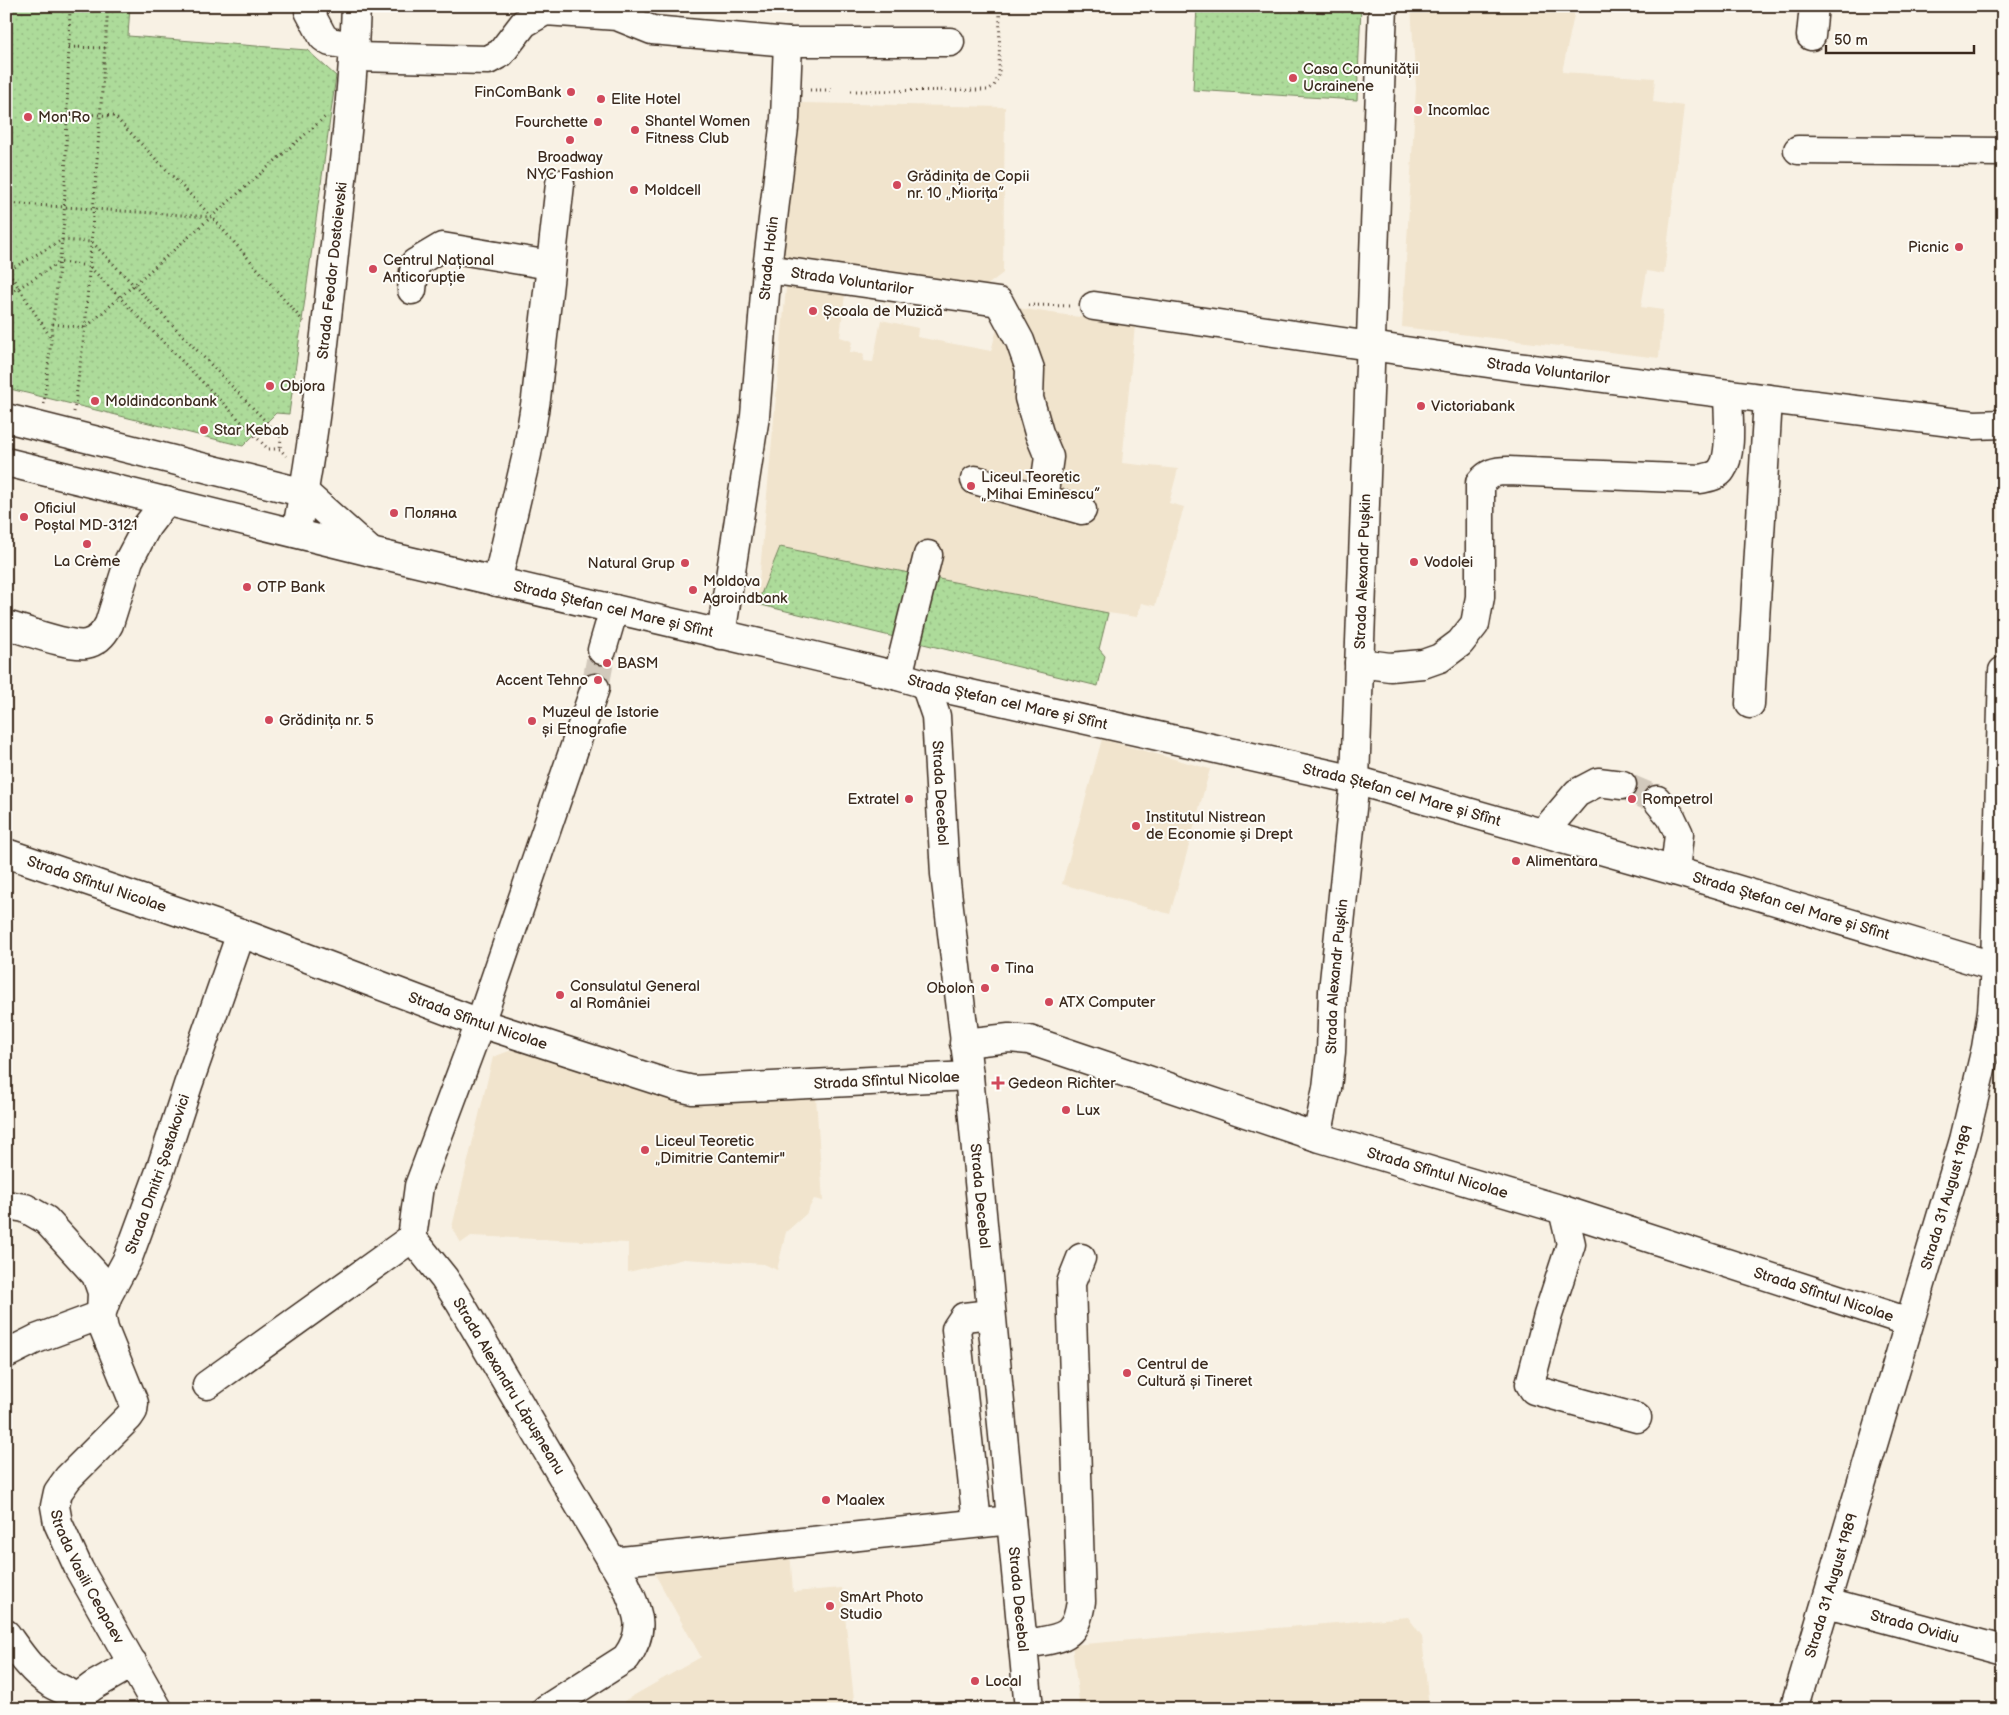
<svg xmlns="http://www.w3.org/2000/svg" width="2009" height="1715" font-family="'Balsamiq Sans',sans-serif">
  <defs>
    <pattern id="grass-dots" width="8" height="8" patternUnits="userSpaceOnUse" patternTransform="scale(1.25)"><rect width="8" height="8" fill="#addb9a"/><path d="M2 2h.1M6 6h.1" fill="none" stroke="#96bc84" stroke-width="1.8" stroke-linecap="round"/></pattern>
  </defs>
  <rect width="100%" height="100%" fill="#f8f1e4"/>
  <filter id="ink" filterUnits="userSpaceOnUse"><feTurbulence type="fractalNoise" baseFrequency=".02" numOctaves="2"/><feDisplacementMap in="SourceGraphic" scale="10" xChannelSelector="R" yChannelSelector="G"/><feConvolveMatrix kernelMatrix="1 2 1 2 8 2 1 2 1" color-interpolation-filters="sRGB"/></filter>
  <g filter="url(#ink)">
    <!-- built -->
    <path fill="#f1e4cd" d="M1411,6H1576L1562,72L1655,78L1653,102L1684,106L1664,274L1647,271L1641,307L1663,310L1659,358L1402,327L1416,88Z
      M801,103L1005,107L1003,273L977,293L781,264Z
      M787,277L846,285L840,337L852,341L850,352L864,354L863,361L873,362L881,320L918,328L917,337L991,351L1003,306L1135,325L1122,463L1178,469L1169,503L1184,507L1155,606L1141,603L1137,617L1108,613L1099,649L1105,656L1098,686L757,604Z
      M1102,739L1210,769L1170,914L1062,884Z
      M520,1047L675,1101L816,1097L823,1201L814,1199L806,1214L786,1232L777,1270L764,1264L684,1259L628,1272V1243L471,1236L461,1243L452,1227L493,1057Z
      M790,1551L793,1592L842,1588L855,1709H628L624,1701L701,1657L651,1567Z
      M1408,1617L1422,1636L1429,1709H1080L1072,1645Z"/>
    <!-- grass -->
    <path fill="url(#grass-dots)" stroke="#74825c" d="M6,6H130L128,36L307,50L336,76L289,414L276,413L243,446L6,388Z
      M1197,6H1361L1357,100L1193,90Z
      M780,547L1108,613L1099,649L1105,656L1098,686L757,604Z"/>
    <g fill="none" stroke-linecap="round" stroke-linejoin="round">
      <!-- minor-tunnel -->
      <path stroke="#d2c9bc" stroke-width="28" stroke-dasharray="28 14" stroke-linecap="butt" d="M595,688L602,650
        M1622,785L1657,800"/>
      <!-- minor casing -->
      <g stroke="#3b2a1e" stroke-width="31">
        <g id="minor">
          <path d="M309,6V11L323,37L330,42L355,46"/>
          <path d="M1811,36L1814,6"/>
          <path d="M354,57L488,60L501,53L524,23L545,11L617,16L652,30L788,42"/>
          <path d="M1798,150L2003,152"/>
          <path id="s1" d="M767,269L999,302L1020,341L1030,369L1029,398L1039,433L1049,457L1043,499"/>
          <path d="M412,290L415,263L442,247L550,265"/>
          <path id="s2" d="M1094,306L1509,366L1974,425L2003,424"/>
          <path d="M6,418L305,493L371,552"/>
          <path d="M975,480L1082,510"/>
          <path id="s3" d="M296,533C314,444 323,353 333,263C342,177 353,92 356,6"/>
          <path d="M497,582L527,454L536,399L560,184"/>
          <path d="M6,625C25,630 69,647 86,644C97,642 104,634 109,624L129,560L147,526L166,501"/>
          <path id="s4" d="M721,635L755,416L767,269L785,119L788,42H950"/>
          <path d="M602,650L614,609"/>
          <path d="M1359,663L1390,667L1423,664L1440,658L1460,643L1475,624L1480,597V483C1488,473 1495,471 1508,471L1701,479C1709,477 1718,476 1722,469C1733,454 1728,413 1728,394"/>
          <path d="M898,676L928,555"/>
          <path d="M1750,704L1768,399"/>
          <path d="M1657,800L1671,817L1679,834L1675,871"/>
          <path d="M1543,833L1577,793L1598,782L1622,785"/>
          <path id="s5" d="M6,853L241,933L480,1023L675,1086L693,1090L969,1076"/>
          <path id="s6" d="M964,1043L1009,1038L1029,1040L1317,1137L1563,1210L1909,1322"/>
          <path id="s7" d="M1317,1137L1327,1088L1331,1052L1333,991L1355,780L1383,6"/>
          <path id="s8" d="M6,1205L25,1208L46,1220L96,1275L102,1292L101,1315L104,1329L134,1403L133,1411L129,1417L68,1478L58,1492L55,1506L58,1523L79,1569L158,1709"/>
          <path d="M1563,1210L1571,1244L1548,1315L1530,1384L1534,1390L1637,1418"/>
          <path id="s9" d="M6,1354L36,1339L101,1315L108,1295L128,1258L160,1171L188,1085L241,933"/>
          <path d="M207,1385L412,1238"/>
          <path d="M977,1523L956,1329L964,1317L991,1314"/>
          <path d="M612,1562L1011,1520"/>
          <path id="s10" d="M1827,1603L2003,1650"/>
          <path d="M6,1634C19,1652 31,1671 50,1683C59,1689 69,1691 77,1698"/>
          <path d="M1023,1645C1059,1637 1076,1642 1081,1601L1071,1283L1081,1258"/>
          <path d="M80,1709L77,1698L93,1686L133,1663"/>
          <path d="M546,1709L626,1658C647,1629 638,1613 625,1583L459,1301L444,1278L412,1238L419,1186L480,1023L595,688"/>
          <path id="s11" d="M1794,1709L1964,1140L1986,1048L1992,1011L1995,966"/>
        </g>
      </g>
      <!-- major casing -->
      <g stroke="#3b2a1e" stroke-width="31">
        <g id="major">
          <path id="s12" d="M6,462L371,552L793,651L898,676L925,684L1355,780L1675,871L2003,969"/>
          <path id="s13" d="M925,684L936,716L945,874L969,1076L1029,1709"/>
          <path d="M1995,966L2003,671"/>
        </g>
      </g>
      <!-- path -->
      <path stroke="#3b2a1e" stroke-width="3" stroke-dasharray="1 4" stroke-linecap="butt" d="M69,47L105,48
        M810,90H834
        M851,91L988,90L994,86L999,75L1000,6
        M68,113L114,116L212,217L304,322
        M6,203L211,217
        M6,268L51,338
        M6,272L62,240L92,242L281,437L280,449
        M6,296L60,262L89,266L268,449H280L286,456
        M1028,305L1071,306
        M53,324L85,328L325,117
        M44,404L64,221L70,6
        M74,412L85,328L108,6"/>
      <!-- minor -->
      <use href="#minor" stroke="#fdfcf7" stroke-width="28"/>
      <!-- major -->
      <use href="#major" stroke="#fdfcf7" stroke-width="28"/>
    </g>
  </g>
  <!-- markers -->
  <g fill="#d1495b" stroke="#fdfcf7" stroke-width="2">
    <circle cx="1293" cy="78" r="5"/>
    <circle cx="571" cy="92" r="5"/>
    <circle cx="601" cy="99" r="5"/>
    <circle cx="1418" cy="110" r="5"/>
    <circle cx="28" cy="117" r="5"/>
    <circle cx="598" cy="122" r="5"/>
    <circle cx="635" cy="130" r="5"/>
    <circle cx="570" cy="140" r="5"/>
    <circle cx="897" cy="185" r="5"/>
    <circle cx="634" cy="190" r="5"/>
    <circle cx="1959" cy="247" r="5"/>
    <circle cx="373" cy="269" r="5"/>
    <circle cx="813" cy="311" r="5"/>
    <circle cx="270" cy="386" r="5"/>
    <circle cx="95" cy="401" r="5"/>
    <circle cx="1421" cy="406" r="5"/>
    <circle cx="204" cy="430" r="5"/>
    <circle cx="971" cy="486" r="5"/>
    <circle cx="394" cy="513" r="5"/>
    <circle cx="24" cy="517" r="5"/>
    <circle cx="87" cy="544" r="5"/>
    <circle cx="1414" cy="562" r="5"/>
    <circle cx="685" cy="563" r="5"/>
    <circle cx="247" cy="587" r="5"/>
    <circle cx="693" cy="590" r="5"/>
    <circle cx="607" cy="663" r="5"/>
    <circle cx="598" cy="680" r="5"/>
    <circle cx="269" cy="720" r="5"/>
    <circle cx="532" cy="721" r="5"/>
    <circle cx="909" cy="799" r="5"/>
    <circle cx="1632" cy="799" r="5"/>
    <circle cx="1136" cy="826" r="5"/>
    <circle cx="1516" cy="861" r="5"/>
    <circle cx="995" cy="968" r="5"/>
    <circle cx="985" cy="988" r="5"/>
    <circle cx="560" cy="995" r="5"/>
    <circle cx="1049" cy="1002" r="5"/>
    <path d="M995.5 1075.5h5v5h5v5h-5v5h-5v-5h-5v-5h5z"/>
    <circle cx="1066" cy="1110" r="5"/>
    <circle cx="645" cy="1150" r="5"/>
    <circle cx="1127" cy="1373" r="5"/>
    <circle cx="826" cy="1500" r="5"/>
    <circle cx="830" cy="1606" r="5"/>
    <circle cx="975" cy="1681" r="5"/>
  </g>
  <g text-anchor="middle" stroke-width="4" stroke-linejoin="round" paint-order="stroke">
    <!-- poi labels -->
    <g font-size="15" fill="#3b2a1e" stroke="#fdfcf7" text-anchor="start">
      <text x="1303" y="74">Casa Comunității<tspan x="1303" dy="17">Ucrainene</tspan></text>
      <text x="561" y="97" text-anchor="end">FinComBank</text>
      <text x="611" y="104">Elite Hotel</text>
      <text x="1428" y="115">Incomlac</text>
      <text x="38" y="122">Mon'Ro</text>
      <text x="645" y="126">Shantel Women<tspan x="645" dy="17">Fitness Club</tspan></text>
      <text x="588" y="127" text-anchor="end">Fourchette</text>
      <text x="570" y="162" text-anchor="middle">Broadway<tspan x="570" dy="17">NYC Fashion</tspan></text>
      <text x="907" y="181">Grădinița de Copii<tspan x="907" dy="17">nr. 10 „Miorița”</tspan></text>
      <text x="644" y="195">Moldcell</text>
      <text x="1949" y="252" text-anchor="end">Picnic</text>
      <text x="383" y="265">Centrul Național<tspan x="383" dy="17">Anticorupție</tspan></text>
      <text x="823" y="316">Școala de Muzică</text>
      <text x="280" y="391">Objora</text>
      <text x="105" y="406">Moldindconbank</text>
      <text x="1431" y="411">Victoriabank</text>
      <text x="214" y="435">Star Kebab</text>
      <text x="981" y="482">Liceul Teoretic<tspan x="981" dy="17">„Mihai Eminescu”</tspan></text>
      <text x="34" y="513">Oficiul<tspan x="34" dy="17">Poștal MD-3121</tspan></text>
      <text x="404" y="518">Поляна</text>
      <text x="87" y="566" text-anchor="middle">La Crème</text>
      <text x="1424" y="567">Vodolei</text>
      <text x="675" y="568" text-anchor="end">Natural Grup</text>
      <text x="703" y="586">Moldova<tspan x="703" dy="17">Agroindbank</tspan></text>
      <text x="257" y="592">OTP Bank</text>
      <text x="617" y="668">BASM</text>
      <text x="588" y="685" text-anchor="end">Accent Tehno</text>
      <text x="542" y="717">Muzeul de Istorie<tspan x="542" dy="17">și Etnografie</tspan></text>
      <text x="279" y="725">Grădinița nr. 5</text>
      <text x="899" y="804" text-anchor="end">Extratel</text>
      <text x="1642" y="804">Rompetrol</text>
      <text x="1146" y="822">Institutul Nistrean<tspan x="1146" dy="17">de Economie şi Drept</tspan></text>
      <text x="1526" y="866">Alimentara</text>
      <text x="1005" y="973">Tina</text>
      <text x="570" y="991">Consulatul General<tspan x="570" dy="17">al României</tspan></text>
      <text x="975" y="993" text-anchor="end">Obolon</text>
      <text x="1059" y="1007">ATX Computer</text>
      <text x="1008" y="1088">Gedeon Richter</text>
      <text x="1076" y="1115">Lux</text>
      <text x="655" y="1146">Liceul Teoretic<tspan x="655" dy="17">„Dimitrie Cantemir"</tspan></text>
      <text x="1137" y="1369">Centrul de<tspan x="1137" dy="17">Cultură și Tineret</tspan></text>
      <text x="836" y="1505">Maalex</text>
      <text x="840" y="1602">SmArt Photo<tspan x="840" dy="17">Studio</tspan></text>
      <text x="985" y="1686">Local</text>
    </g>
    <!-- street labels -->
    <g font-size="15" fill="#3b2a1e" stroke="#fdfcf7">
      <text dy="5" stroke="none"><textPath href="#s4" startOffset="380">Strada Hotin</textPath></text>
      <text dy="5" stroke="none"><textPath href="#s3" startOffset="265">Strada Fеodor Dostoievski</textPath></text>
      <text dy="5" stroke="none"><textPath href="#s1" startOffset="86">Strada Voluntarilor</textPath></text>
      <text dy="5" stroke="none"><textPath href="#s2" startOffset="459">Strada Voluntarilor</textPath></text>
      <text dy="5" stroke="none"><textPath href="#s7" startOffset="568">Strada Alexandr Pușkin</textPath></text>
      <text dy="5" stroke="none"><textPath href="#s12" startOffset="625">Strada Ștefan cel Mare și Sfînt</textPath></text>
      <text dy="5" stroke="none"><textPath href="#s12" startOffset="1030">Strada Ștefan cel Mare și Sfînt</textPath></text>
      <text dy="5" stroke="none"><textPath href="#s13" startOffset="111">Strada Decebal</textPath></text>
      <text dy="5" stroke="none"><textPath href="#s12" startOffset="1435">Strada Ștefan cel Mare și Sfînt</textPath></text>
      <text dy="5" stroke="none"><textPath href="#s5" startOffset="96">Strada Sfîntul Nicolae</textPath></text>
      <text dy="5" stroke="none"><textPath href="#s12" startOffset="1840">Strada Ștefan cel Mare și Sfînt</textPath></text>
      <text dy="5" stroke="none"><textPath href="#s7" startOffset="162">Strada Alexandr Pușkin</textPath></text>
      <text dy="5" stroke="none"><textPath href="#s5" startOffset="501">Strada Sfîntul Nicolae</textPath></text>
      <text dy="5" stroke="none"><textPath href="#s5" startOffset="921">Strada Sfîntul Nicolae</textPath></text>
      <text dy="5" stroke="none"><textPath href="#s6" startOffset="495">Strada Sfîntul Nicolae</textPath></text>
      <text dy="5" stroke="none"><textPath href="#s9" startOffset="255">Strada Dmitri Șostakovici</textPath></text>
      <text dy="5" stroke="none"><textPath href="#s13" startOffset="516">Strada Decebal</textPath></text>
      <text dy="5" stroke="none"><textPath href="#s11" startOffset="534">Strada 31 August 1989</textPath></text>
      <text dy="5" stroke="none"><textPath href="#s6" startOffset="900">Strada Sfîntul Nicolae</textPath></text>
      <text transform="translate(509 1386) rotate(59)" y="5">Strada Alexandru Lăpușneanu</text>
      <text dy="5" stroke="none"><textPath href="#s8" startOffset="464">Strada Vasili Ceapaev</textPath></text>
      <text dy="5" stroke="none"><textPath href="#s11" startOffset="129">Strada 31 August 1989</textPath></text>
      <text dy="5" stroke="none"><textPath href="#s13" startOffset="921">Strada Decebal</textPath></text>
      <text dy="5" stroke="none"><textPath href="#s10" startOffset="91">Strada Ovidiu</textPath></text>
    </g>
  </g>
  <!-- margin -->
  <rect width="2009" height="1715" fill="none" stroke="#fdfcf7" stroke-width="25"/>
  <rect x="12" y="12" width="1984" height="1690" fill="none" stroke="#3b2a1e" stroke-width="2" filter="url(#ink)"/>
  <!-- scale -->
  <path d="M1826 45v8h148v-8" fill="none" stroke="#3b2a1e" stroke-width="2.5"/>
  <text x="1834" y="45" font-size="15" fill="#3b2a1e" stroke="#fdfcf7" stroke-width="4" paint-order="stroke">50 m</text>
</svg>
